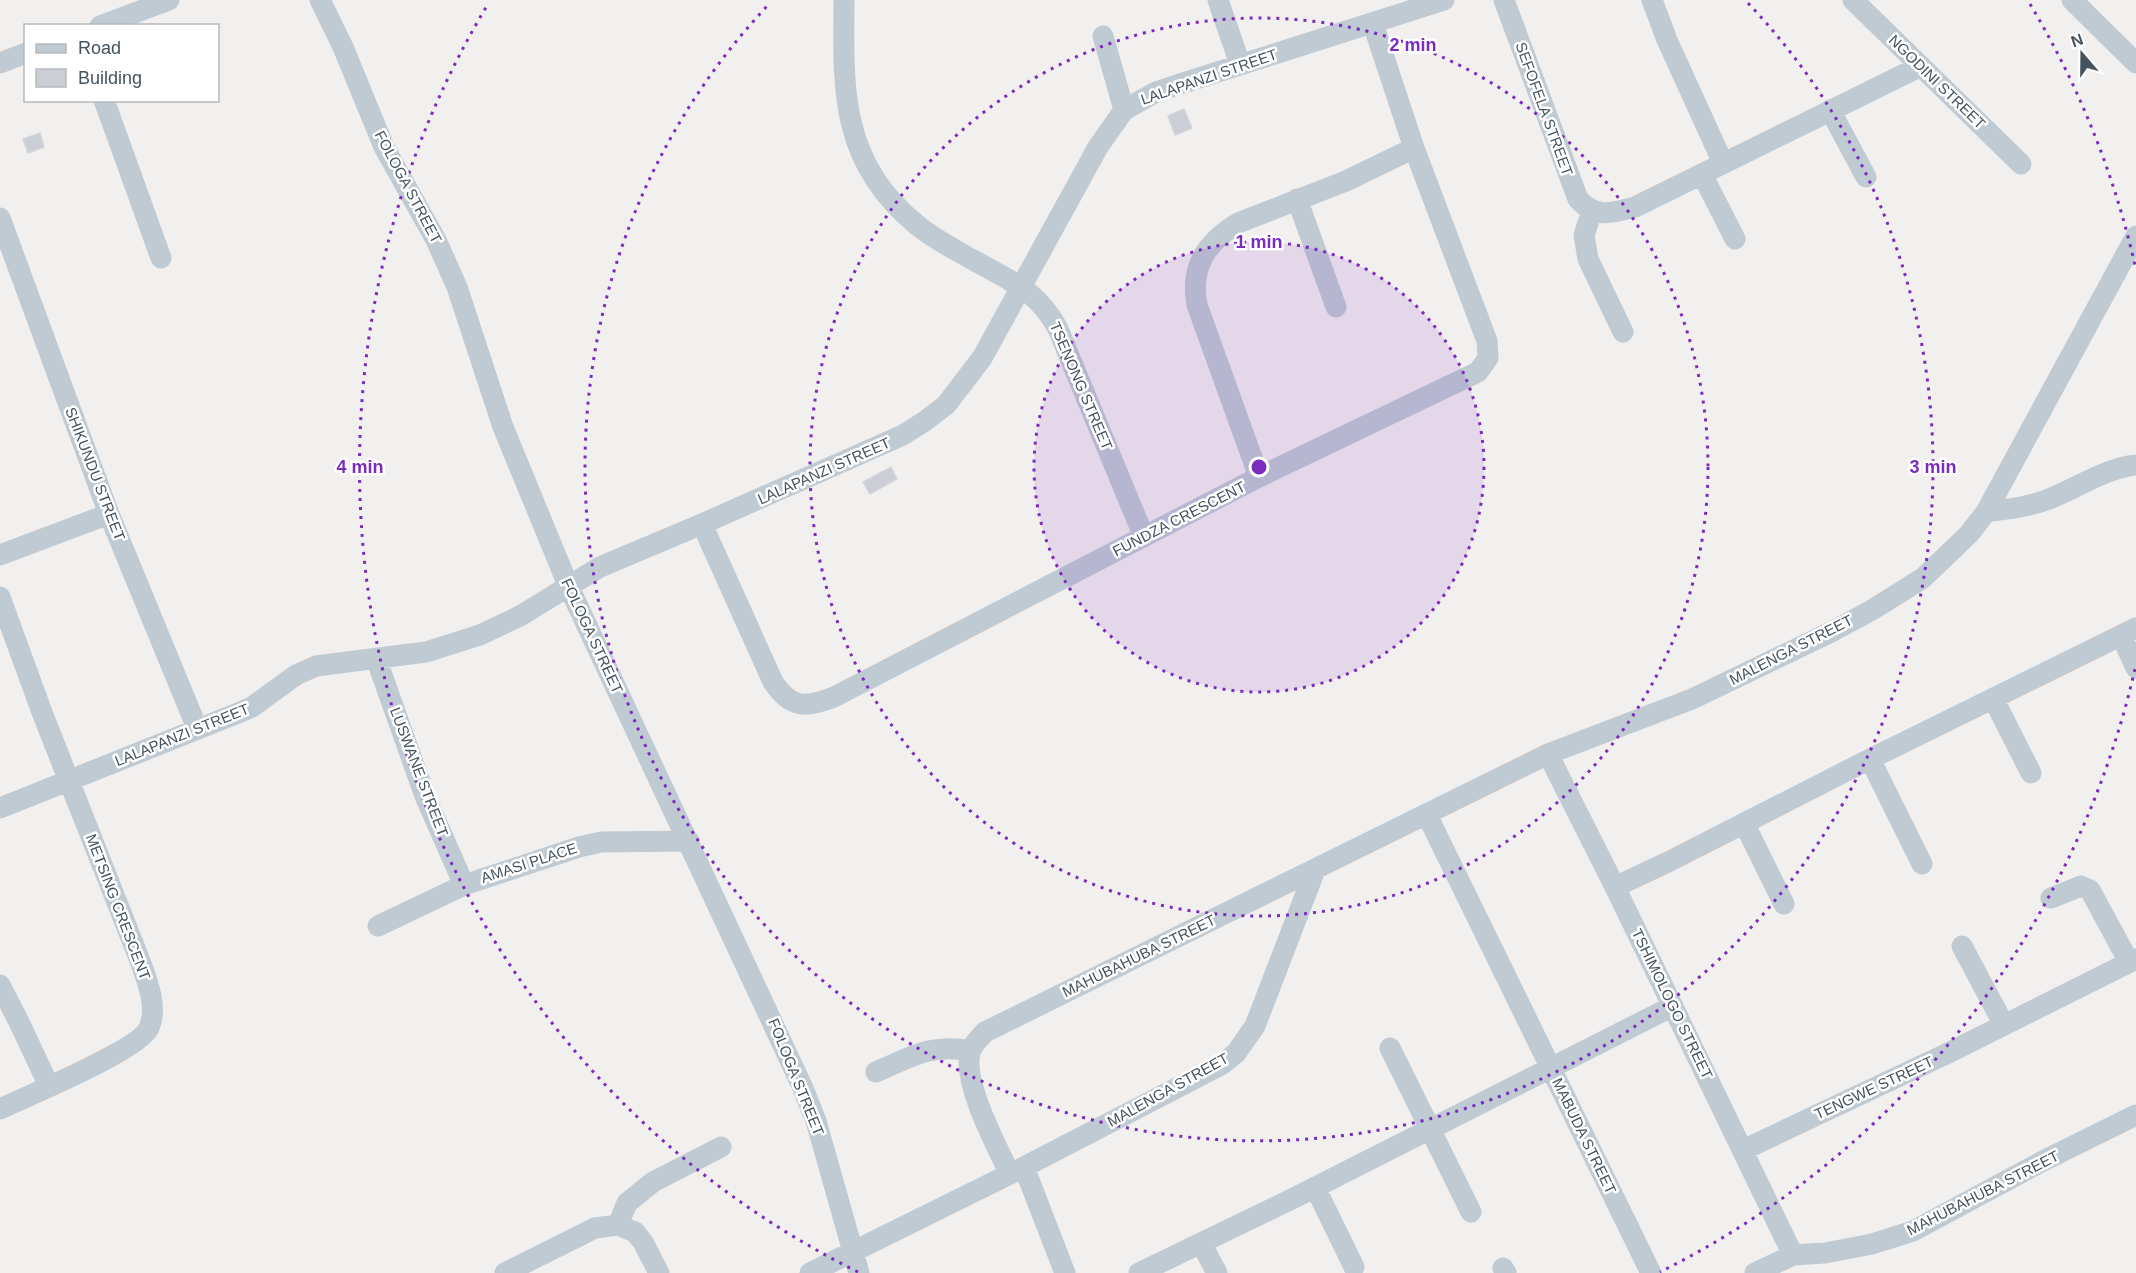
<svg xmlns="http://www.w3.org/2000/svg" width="2136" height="1273" font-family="Helvetica,sans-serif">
  <rect width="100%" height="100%" fill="#f2efef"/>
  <!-- building -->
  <path fill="#cbced4" stroke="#d3d5db" stroke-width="1.5" d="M1184,109L1192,128L1175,135L1168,116Z
    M40,133L44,147L28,153L23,139Z
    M891,467L897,479L870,494L863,482Z"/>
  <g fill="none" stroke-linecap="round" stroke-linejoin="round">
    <!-- minor -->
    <path stroke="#bfcad3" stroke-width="21" d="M320,0L343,47L384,147L436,240L457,287L503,427L568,585L802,1086L816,1121L859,1273
      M844,0C843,90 840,162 917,225C934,239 955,250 975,261C1011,281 1038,291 1058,329L1144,537
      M1218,0L1240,64
      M1504,0L1578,199C1596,219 1612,213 1635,207L1921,66
      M1652,0L1667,40L1723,163
      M1853,0L2021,164
      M2072,0L2136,63
      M100,26L169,0
      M1103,36L1124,110
      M0,63L26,53
      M104,100L161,258
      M1830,110L1866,177
      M1702,174L1735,239
      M1297,199L1336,307
      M1592,211L1584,235L1588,259L1623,332
      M0,218L109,514L197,728
      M1259,477L1197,305C1190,266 1206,243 1238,223L1346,181L1414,148
      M1986,512L2136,236
      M702,524L773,682C791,709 806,708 834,697L1259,477L1478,372L1488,358L1487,341L1414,148L1373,24
      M0,555L109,514
      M0,597L43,715L137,953C145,975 159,1005 149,1028C139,1050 27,1096 0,1109
      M2121,635L2136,668
      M376,658L425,796L464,885
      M1993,698L2031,773
      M1548,754L1615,887L1793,1255
      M1870,759L1922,864
      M0,808L238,713L252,707L296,675L316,666L426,652L480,635L520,616L600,567L702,524L903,435L925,421L946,405L982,358L1098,147L1124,110L1156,92L1180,84L1444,0
      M1427,815L1651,1273
      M1744,823L1784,904
      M1615,887L1670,861L1870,759L2136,628
      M2051,898L2081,886L2090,890L2129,962
      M378,926L464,885L579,847L601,842L689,841
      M1962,946L2004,1025
      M0,985L19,1022L49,1086
      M1390,1048L1471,1212
      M876,1072C911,1057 932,1043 970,1051
      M1743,1150L1944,1055L2136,959
      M1024,1167L1065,1273
      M1010,1174C997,1147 960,1078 971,1050C974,1043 980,1037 985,1032L1548,754L1692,699L1831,632L1872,610L1923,578L1969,534L1986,512C2007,509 2029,507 2049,499C2077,488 2106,468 2136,465
      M1315,1187L1354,1267
      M618,1225L627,1203L653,1182L721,1147
      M1201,1243L1217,1273
      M1503,1268L1506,1273
      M505,1273L595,1228L618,1225L635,1232L643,1242L659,1273
      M810,1273L1024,1167L1221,1065L1236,1053L1255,1026L1315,870
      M1139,1273L1298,1196L1673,1006
      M1755,1273L1793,1255L1825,1253L1872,1244L1913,1231L2043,1161L2136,1115"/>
  </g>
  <!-- distance rings -->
  <circle cx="1259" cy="467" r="225" fill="#7b2cbf" fill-opacity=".12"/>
  <g fill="none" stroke="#7b2cbf" stroke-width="3" stroke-dasharray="3 6">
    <circle cx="1259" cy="467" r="225"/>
    <circle cx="1259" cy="467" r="449"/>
    <path d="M1748 3A674 674 0 1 1 770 3"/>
    <path d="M2135 669A899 899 0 0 1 1660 1272M858 1272A899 899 0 0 1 488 4M2030 4A899 899 0 0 1 2135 265"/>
  </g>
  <g text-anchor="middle" stroke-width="5" stroke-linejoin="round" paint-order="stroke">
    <!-- street labels -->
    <g font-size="15" fill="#45535f" stroke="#fff">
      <text transform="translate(1209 77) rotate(-19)" y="5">LALAPANZI STREET</text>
      <text transform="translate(1937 82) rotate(44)" y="5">NGODINI STREET</text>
      <text transform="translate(1544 109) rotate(70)" y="5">SEFOFELA STREET</text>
      <text transform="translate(408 187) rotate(62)" y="5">FOLOGA STREET</text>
      <text transform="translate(1081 386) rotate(67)" y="5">TSENONG STREET</text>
      <text transform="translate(824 471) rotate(-24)" y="5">LALAPANZI STREET</text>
      <text transform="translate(95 474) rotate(69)" y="5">SHIKUNDU STREET</text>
      <text transform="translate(1179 519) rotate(-27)" y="5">FUNDZA CRESCENT</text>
      <text transform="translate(592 636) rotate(65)" y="5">FOLOGA STREET</text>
      <text transform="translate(1791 650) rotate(-27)" y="5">MALENGA STREET</text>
      <text transform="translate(182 735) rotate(-22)" y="5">LALAPANZI STREET</text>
      <text transform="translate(419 772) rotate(69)" y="5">LUSWANE STREET</text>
      <text transform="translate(529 863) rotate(-18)" y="5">AMASI PLACE</text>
      <text transform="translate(118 907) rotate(69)" y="5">METSING CRESCENT</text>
      <text transform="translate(1139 956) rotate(-26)" y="5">MAHUBAHUBA STREET</text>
      <text transform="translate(1672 1004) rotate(64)" y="5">TSHIMOLOGO STREET</text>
      <text transform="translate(796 1077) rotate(68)" y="5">FOLOGA STREET</text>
      <text transform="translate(1874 1088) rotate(-25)" y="5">TENGWE STREET</text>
      <text transform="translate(1168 1090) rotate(-29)" y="5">MALENGA STREET</text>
      <text transform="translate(1584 1136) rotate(64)" y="5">MABUDA STREET</text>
      <text transform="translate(1983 1193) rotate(-27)" y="5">MAHUBAHUBA STREET</text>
    </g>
  </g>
  <circle cx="1259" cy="467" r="9" fill="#7b2cbf" stroke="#fff" stroke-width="3"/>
  <g font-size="18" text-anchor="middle" font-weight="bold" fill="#7b2cbf" stroke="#fff" stroke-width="5" stroke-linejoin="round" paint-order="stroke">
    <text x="1413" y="51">2 min</text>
    <text x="1259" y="248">1 min</text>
    <text x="1933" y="473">3 min</text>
    <text x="360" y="473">4 min</text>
  </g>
  <!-- legend -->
  <rect x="24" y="24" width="195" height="78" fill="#ffffff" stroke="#b5babf" stroke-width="1.5"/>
  <rect x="36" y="44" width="30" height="9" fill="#bfcad3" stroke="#b5babf" stroke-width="1.5"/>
  <text x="78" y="54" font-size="18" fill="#45535f">Road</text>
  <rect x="36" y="69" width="30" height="18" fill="#cbced4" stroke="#b5babf" stroke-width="1.5"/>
  <text x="78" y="84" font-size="18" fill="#45535f">Building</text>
  <!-- north arrow -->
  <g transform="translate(2082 54) rotate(340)" stroke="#ffffff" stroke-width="4.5" paint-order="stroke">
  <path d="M0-4.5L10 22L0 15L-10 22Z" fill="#45535f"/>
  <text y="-9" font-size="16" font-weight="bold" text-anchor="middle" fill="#45535f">N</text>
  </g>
</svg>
